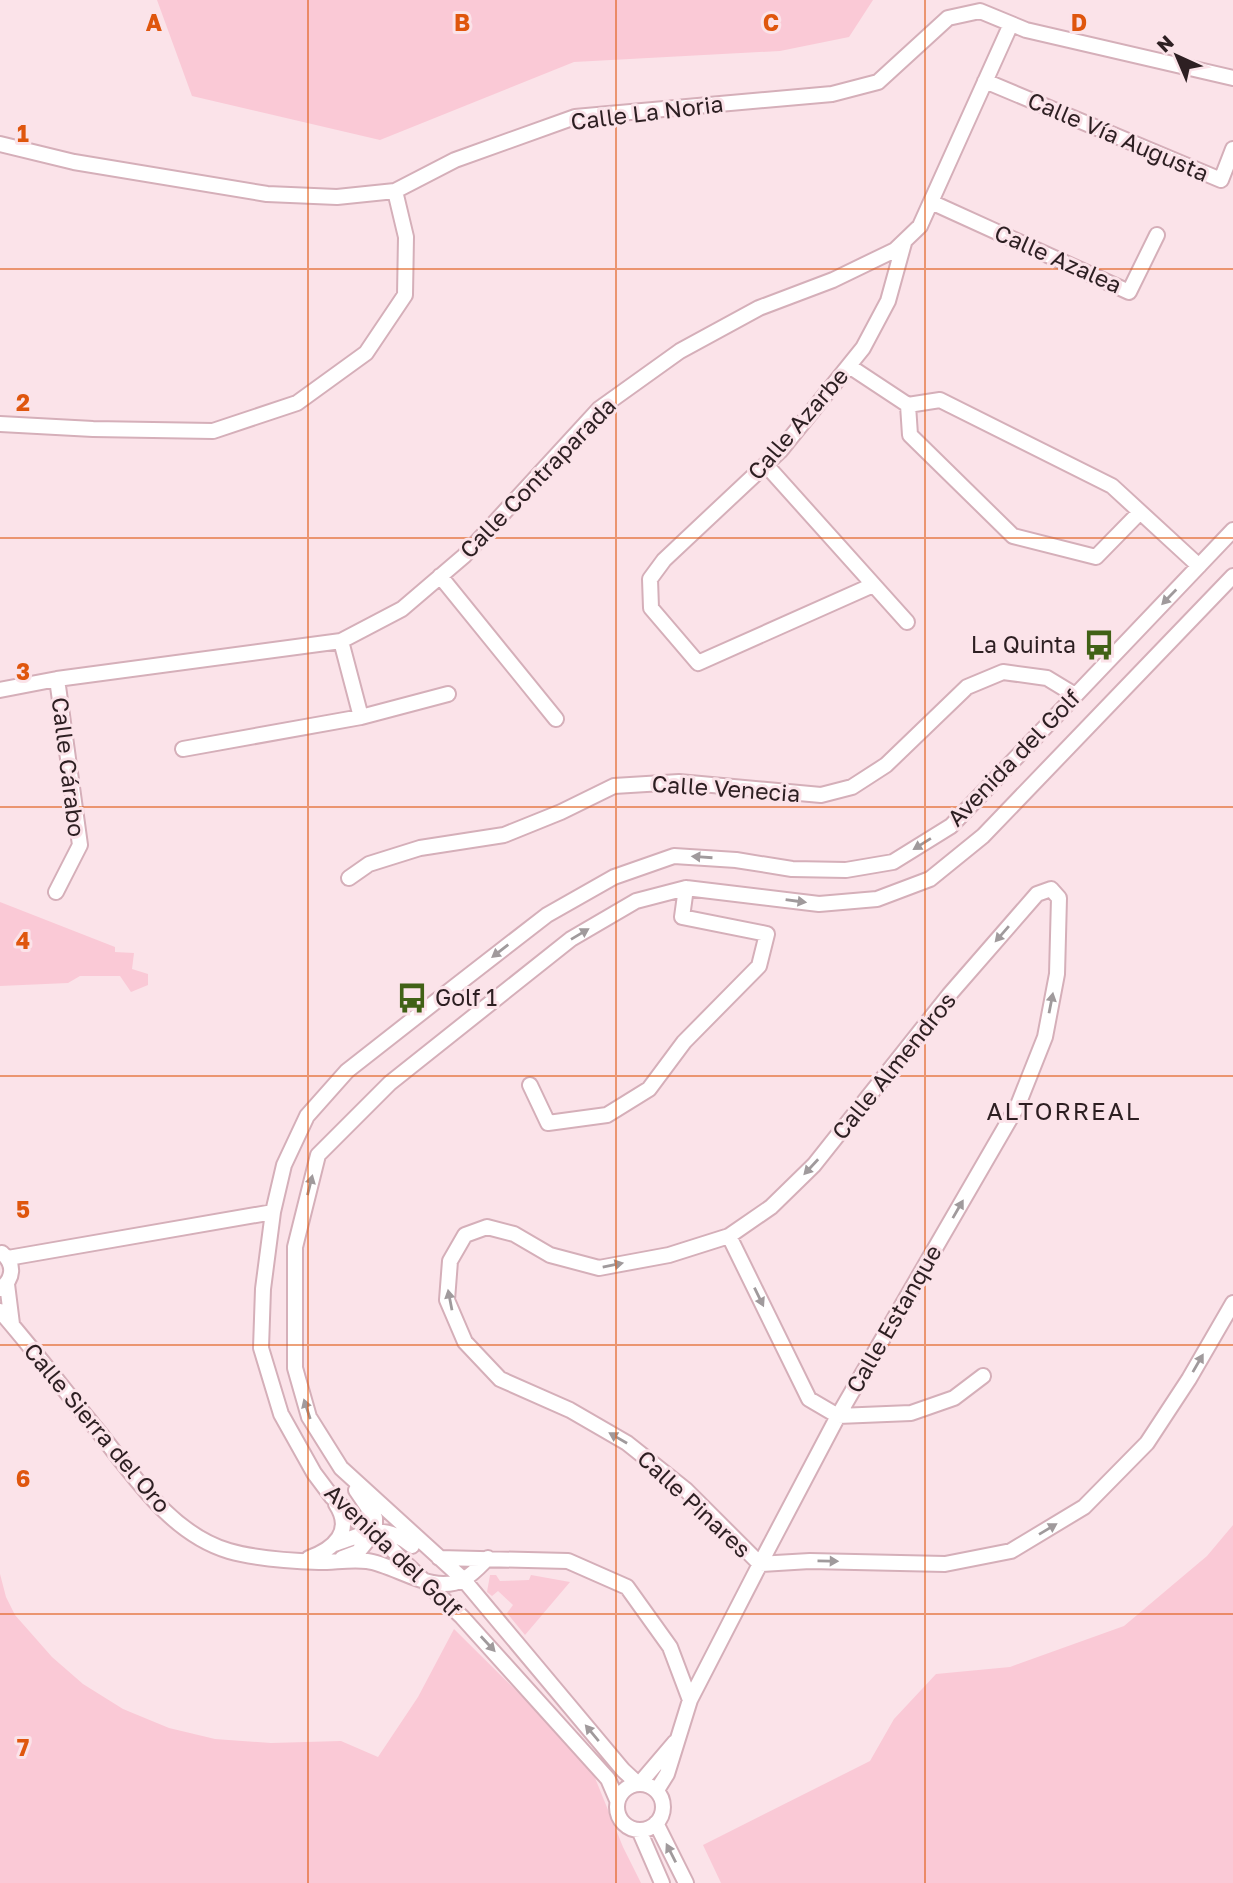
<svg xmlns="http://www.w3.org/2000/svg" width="1233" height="1883" font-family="'Golos Text',sans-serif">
  <rect width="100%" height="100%" fill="#fbe3e9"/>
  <!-- green -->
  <path fill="#fac9d6" d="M157,0H873L849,37L780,51L574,62L380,140L192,96Z
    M0,902L115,947V952L134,953L132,969L148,974V985L131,992L120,976H80L68,983L0,986Z
    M1233,1525V1883H721L703,1845L870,1761L894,1719L936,1674L1010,1667L1124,1626L1207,1556Z
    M0,1574L6,1597L15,1615L52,1657L83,1684L123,1709L169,1728L215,1739L271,1743L341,1741L378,1757L418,1697L454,1629L589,1763L623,1847L641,1883H0Z
    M490,1575H496L500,1581L529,1580L531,1575L570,1582L525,1635L507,1613L513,1605L498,1591L492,1596L487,1592Z"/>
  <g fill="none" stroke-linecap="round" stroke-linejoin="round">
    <!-- street casing -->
    <g stroke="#d5afb9" stroke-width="18">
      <path id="street" d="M985,81L1221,180L1233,149
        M0,144L74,162L267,194L337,197L395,191L455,160L575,117L832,94L878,82L948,18L980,11L1026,30L1233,78
        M931,202L1129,292L1157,235
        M849,366L908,405L940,400L1112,486L1199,566
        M908,405L910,435L1013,536L1096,557L1140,512
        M0,424L93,429L213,431L297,403L366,353L405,295L406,237L395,191
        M766,465L907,622
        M440,576L556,719
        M873,585L698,663L651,608L650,579L664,560L780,451L863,348L888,301L904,243
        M341,641L361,717
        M0,690L57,679L341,641L402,609L464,556L599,409L680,351L759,308L833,280L895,250L920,226L1011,24
        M183,749L361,717L448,694
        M349,878L369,864L420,848L504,835L561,812L614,786L679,782L821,795L852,787L886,765L967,687L1003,672L1047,678L1075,695
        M56,892L80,845L57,679
        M530,1085L548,1123L607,1115L649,1089L684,1042L759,966L767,934L682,917L686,888
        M729,1236L809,1399L838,1416
        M8,1258L273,1212
        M7,1284L12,1324
        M0,1289C14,1279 15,1264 2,1253
        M0,1311C34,1350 65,1391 98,1431C134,1476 171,1534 229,1551C257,1559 290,1561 319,1562C335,1562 351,1559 367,1561C397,1565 433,1596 464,1579C473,1574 481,1565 488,1558
        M838,1416L911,1413L954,1398L983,1376
        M335,1544C367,1533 384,1522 412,1546
        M309,1558C334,1549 354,1531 336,1504
        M342,1558L358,1552L375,1531V1518L356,1490
        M439,1558L568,1561L627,1587L670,1647L690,1700
        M637,1783L623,1770L463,1579L341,1468L309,1417L295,1368V1247L318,1155L390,1083L571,939L636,901L686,888L819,904L877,899L930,879L983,836L1233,576
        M640,1783L675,1742
        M617 1807a23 23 0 1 1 46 0a23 23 0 1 1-46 0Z
        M657,1790L667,1774L690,1700L760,1564L838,1416L1018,1105L1045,1037L1057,974L1059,898L1051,889L1037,894L949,995L814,1165L771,1207L729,1236L669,1255L599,1268L550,1255L514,1234L487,1227L465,1235L450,1261L447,1300L465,1342L500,1379L570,1410L627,1443L686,1490L760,1564L810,1561L945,1564L1011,1551L1084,1507L1147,1443L1189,1379L1233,1303
        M617,1800L608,1779L462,1617L402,1560L375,1531L358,1522L332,1497L314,1473L281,1414L261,1348L263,1289L273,1212L284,1165L307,1116L347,1071L458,984L547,915L614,877L674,856L736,860L792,869L846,870L893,862L951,826L1233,530
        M656,1823L686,1883
        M639,1830L662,1883"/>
    </g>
    <!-- street -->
    <use href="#street" stroke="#fff" stroke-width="14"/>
  </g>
  <!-- one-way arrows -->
  <defs><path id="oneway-solid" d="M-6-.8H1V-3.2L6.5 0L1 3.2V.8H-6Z" transform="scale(1.75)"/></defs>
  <g fill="#a09a9c">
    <use href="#oneway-solid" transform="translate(1169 597) rotate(134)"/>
    <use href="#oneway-solid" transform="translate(922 844) rotate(148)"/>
    <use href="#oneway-solid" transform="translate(702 857) rotate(-176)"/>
    <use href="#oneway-solid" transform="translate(796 901) rotate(8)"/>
    <use href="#oneway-solid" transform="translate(580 934) rotate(-31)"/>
    <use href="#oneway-solid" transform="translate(1002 934) rotate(131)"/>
    <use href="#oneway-solid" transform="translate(500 951) rotate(142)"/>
    <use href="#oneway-solid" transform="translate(1051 1003) rotate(-79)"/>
    <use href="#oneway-solid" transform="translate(811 1167) rotate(133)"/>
    <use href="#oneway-solid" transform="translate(310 1185) rotate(-76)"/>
    <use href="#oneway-solid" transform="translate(958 1209) rotate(-60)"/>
    <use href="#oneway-solid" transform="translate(613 1265) rotate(-11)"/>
    <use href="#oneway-solid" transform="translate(759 1297) rotate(64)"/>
    <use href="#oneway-solid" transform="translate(450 1300) rotate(-101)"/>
    <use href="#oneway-solid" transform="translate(1198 1363) rotate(-60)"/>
    <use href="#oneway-solid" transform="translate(307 1409) rotate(-108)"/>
    <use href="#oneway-solid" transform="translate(618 1438) rotate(-150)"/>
    <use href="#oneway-solid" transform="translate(1048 1529) rotate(-31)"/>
    <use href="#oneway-solid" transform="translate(828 1561) rotate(1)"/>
    <use href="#oneway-solid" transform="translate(488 1644) rotate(47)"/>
    <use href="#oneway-solid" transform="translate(592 1733) rotate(-130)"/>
    <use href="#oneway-solid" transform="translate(671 1853) rotate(-117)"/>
  </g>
  <!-- grid -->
  <path fill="none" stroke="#df560d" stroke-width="2" stroke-opacity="0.55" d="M308,0V1883M616,0V1883M925,0V1883M0,269H1233M0,538H1233M0,807H1233M0,1076H1233M0,1345H1233M0,1614H1233"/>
  <!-- icons -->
  <defs>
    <g id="bus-bare" transform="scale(2.415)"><path d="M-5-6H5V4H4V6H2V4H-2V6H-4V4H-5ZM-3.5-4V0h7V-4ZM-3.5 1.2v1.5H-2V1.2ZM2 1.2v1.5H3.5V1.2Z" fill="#416116" stroke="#fbe3e9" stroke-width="2.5" paint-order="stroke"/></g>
  </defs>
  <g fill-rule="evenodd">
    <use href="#bus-bare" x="1099" y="645"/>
    <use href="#bus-bare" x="412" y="998"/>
  </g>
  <g text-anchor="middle" stroke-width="6" stroke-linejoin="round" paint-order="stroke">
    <!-- street labels -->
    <g font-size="23" fill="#2d1f22" stroke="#fbe3e9">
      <text transform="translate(647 113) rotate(-7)" y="8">Calle La Noria</text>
      <text transform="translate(1118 137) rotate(23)" y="8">Calle Vía Augusta</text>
      <text transform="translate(1058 259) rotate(24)" y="8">Calle Azalea</text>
      <text transform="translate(798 424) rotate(-49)" y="8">Calle Azarbe</text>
      <text transform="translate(538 478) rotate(-46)" y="8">Calle Contraparada</text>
      <text transform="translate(1014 758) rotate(-46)" y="8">Avenida del Golf</text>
      <text transform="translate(68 767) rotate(83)" y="8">Calle Cárabo</text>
      <text transform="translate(726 789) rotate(4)" y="8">Calle Venecia</text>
      <text transform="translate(894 1066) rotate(-51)" y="8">Calle Almendros</text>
      <text transform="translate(894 1319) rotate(-60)" y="8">Calle Estanque</text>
      <text transform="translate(97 1428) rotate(50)" y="8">Calle Sierra del Oro</text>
      <text transform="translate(694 1504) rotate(43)" y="8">Calle Pinares</text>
      <text transform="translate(393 1551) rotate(44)" y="8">Avenida del Golf</text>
    </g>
    <!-- poi labels -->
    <g font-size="23" fill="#2d1f22" stroke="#fbe3e9" text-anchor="end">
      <text x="1076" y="653">La Quinta</text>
      <text x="435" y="1006" text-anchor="start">Golf 1</text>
    </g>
    <!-- neighbourhood labels -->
    <g font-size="24" letter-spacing="2" fill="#2d1f22" stroke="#fbe3e9">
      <text x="1064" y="1120">ALTORREAL</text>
    </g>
  </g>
  <g font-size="23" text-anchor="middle" font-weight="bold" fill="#df560d" stroke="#fbe3e9" stroke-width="6" stroke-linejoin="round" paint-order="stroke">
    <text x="154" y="31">A</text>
    <text x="462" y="31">B</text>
    <text x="771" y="31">C</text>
    <text x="1079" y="31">D</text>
    <text x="23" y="142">1</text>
    <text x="23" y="411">2</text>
    <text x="23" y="680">3</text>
    <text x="23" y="949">4</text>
    <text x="23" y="1218">5</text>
    <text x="23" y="1487">6</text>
    <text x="23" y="1756">7</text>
  </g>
  <!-- north arrow -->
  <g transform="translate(1177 56) rotate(316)" stroke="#fbe3e9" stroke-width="5" paint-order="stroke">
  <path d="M0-5L12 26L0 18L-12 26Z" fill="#2d1f22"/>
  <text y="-10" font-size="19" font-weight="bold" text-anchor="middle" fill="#2d1f22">N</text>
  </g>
</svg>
